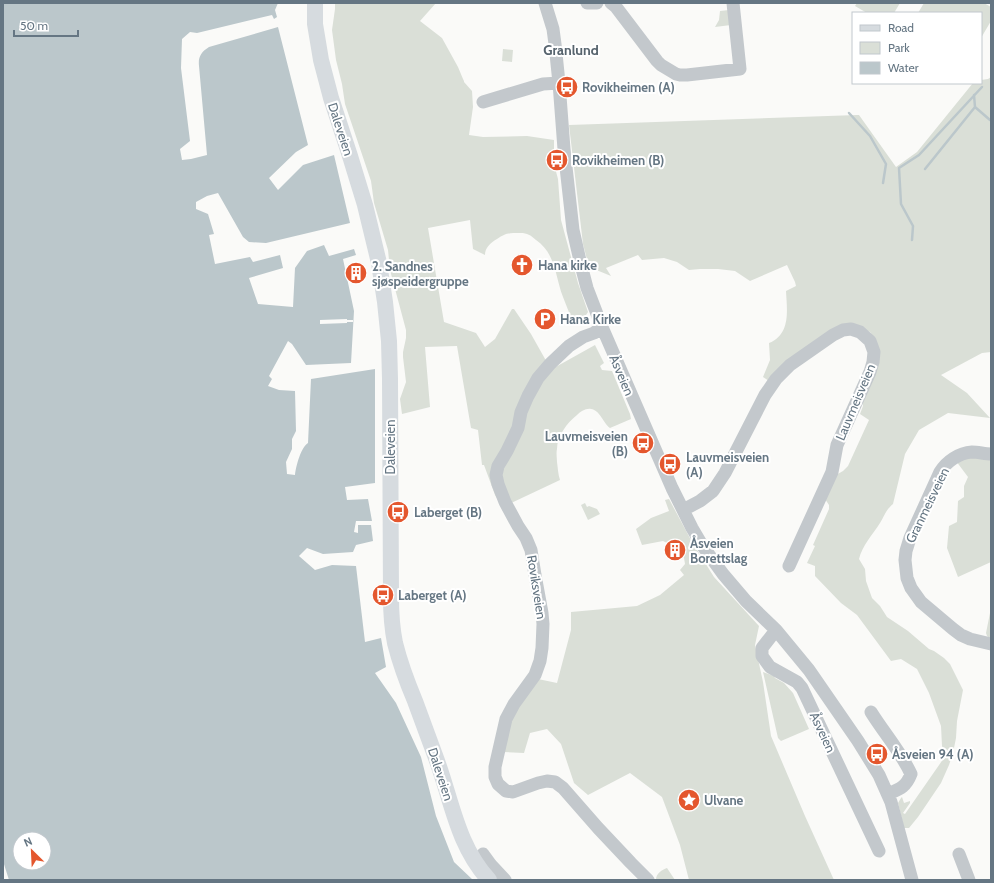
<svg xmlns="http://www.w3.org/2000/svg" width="994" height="883" font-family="Cabin,sans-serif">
  <rect width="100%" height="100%" fill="#fafaf8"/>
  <!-- green -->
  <path fill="#dadfd7" d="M335,3H436L420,21L442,38L458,67L463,79L464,81V82L472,91L473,107L469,135L483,137L527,136L554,140V164L558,179L561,220L578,283L588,312L586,315L576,321L572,320C569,312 566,305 563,297C555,276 556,254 536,240C530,235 528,233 520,233C509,233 506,233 497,239C490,243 485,248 485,255L473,249L470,220L428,228L444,322L476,333L485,347L495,339L512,309H514L531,334L549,366L552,369L595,345L604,363L600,366L602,370L612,371L630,414L631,419L610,428C603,423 600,410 591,409C586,408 580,412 577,415C567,423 557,436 557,449C556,453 557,458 557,462C558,469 558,474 560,480L505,506L500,503L495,495L484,465H482L478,430L471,428L457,346L425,347L430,407L402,414L400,399L406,382L403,357V352L406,338V330L390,270L388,250L374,203L371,181L345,104L342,84L336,60L332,30L335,9Z
    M857,3H900L894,13H867L855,6Z
    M924,3H984L991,7V21L981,38V13H918Z
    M729,10L731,25L715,27L719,20L720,11Z
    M503,49L513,50L512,62L502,61Z
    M991,77V352L982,353L941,375L967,393L990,418L948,413L919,430L905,454L893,504C885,511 885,515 880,523C873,534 862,546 859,559L865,569L866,581L872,598L880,606L887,617L908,631L929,649L934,651L944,658L950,664L963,690L957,721L956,738L953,753L949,765L941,783L918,817L909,828H904L898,803L901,798L902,797L904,803L910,801V803L903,813L905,814L946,755L942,746L941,726L929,693L917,669L901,659L891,661L857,615L841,603L815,576V566L807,563L815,546L813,545L829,509V505L825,499L836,475L843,471L848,466L869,420L860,414L863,406L862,397L877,342L870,332L857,326L769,381L763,377L770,360L769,343C791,334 787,310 786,291L796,286L795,282L787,265L750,281L735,271L718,269H700L689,270L677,262L664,258L642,260L638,255L606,268L611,276L589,267L583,244L569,125L857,115H859L896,167L917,152L973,83H981V80L988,79Z
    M967,458H991V562L958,577L947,548L949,526L957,522L958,501L964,497V486L968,477L956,461Z
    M669,499L692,542L714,577L759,626L755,645L763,682L771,736L805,816L834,880H689L680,845L662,797L630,773L588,795L574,783L561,744L547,729L530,733L524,753L503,752L508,727L518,704L538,679L557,683L571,630V612L637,606L660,595L684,575L680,570L685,564L684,558L679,549L663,541L642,545L636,529L651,518L669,511L665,500Z
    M585,503L587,507L589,506L597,509L600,514L588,520L581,505Z
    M990,613L991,614V640L987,636L986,633Z
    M763,672L774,676L775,678L784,683L793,693L809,729L781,741L778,738Z
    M667,868L675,880H656C656,873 662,870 667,868Z"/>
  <!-- water -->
  <path fill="#bbc7cb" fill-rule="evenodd" d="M3,3H278L275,10L277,17L274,19L272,15L197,33L190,32L182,39L181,68L190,141L180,149L182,160L191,159L207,155L199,66C198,57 201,52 209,47L278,27L308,145L296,152L269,178L278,190L303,165L334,155L350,223L266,243L249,242L243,237L218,193L207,196L196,202V209L208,214L214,234L209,235L215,264L250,257L253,262L280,255L283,268L249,278L258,304L293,307L295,268L307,251L324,245L329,256L354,249L356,255L343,259L354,311L351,363L306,365L292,344L288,341L269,376L272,379L268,386L279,390L295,391L296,431L292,439V449L286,462L287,474L295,475C296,466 301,447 308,443L311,379L375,369V483L345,487L347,500L368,499L372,521H356L354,532L358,533V525H371L373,541L356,545L353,552L323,554L307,548L299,556L315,570L332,565L356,566L365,642L381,638L386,667L375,673L396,703L421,757L436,816L454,862L473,880H9L3,861ZM20,839H44V863H20Z"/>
  <!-- pier -->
  <path fill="#fafaf8" d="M347,319V320H353V322H347V323L320,324V320Z"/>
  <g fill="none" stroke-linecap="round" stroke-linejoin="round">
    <!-- stream -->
    <path stroke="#bbc7cb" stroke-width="2.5" d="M974,95L975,107L990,120
      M849,113L870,136L886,164L883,183
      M925,169L975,107
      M912,240L913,226L901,204L899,168L919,155L982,87"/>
    <!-- minor -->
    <path stroke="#c3c8cc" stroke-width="13" d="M545,3L553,29L555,44L559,83L564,149L573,230L581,265L587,288L602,327L672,488L692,528L702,545L723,574L746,601L776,630L809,670L858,741L879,775L891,802L912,880
      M587,3H597
      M611,3L616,7L657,61L661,65L676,74L680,75H687L740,69L733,3
      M483,102L543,84L559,83
      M602,327L594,333L583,337L569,346L550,364L538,378L528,396L521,412L518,428L507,451L498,466L496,475L498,484L505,502L518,526L526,538L531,550L535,575L542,613L543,624L542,648L540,661L535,675L514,704L506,719L495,767V777L498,784L506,791L513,792L538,783L547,781L555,782L563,788L598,828L631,863L648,880
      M991,454C985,454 978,452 972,452C959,453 947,461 940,472L910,538L906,551L905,560L907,578L911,588L921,602L953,629L961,635L970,639L991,644
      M683,510L700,501L713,491L725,473L765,395L776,379L790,365L833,335L843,330L851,329L860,332L870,341L874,352L873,362L870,372L837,445L832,472L789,566
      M776,630L762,648V656L770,667L797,682L802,688L879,851
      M871,712C884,733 901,752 911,774C906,787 900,789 888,794
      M483,854L491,865L505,880
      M959,854L969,880"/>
    <!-- major -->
    <path stroke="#d6dbdf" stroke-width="16" d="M315,3V24L321,60L331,98L350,156L365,205L379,263L385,302L389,341L390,379L391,597C391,613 392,628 395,643C400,663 407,682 415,701C422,720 429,739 436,758C452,801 457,845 489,880"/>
  </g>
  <!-- icons -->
  <defs>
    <g id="bus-disc" transform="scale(1.15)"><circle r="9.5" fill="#e4572e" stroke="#fff"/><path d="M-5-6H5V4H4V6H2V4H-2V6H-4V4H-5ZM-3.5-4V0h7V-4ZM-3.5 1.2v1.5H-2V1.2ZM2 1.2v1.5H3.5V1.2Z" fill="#fff"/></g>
    <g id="church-disc" transform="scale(1.15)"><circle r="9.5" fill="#e4572e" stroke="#fff"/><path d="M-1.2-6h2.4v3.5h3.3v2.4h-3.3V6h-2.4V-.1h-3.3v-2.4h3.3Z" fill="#fff"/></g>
    <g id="building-disc" transform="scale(1.15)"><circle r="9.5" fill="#e4572e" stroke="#fff"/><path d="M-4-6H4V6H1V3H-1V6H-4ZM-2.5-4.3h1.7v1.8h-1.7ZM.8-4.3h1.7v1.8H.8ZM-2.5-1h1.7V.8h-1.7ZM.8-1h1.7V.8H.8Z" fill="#fff"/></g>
    <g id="parking-disc" transform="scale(1.15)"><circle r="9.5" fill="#e4572e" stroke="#fff"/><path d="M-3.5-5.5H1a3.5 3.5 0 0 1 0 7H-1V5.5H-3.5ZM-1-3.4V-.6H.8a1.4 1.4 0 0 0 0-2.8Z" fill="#fff"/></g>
    <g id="sight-disc" transform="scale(1.15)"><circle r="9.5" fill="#e4572e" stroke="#fff"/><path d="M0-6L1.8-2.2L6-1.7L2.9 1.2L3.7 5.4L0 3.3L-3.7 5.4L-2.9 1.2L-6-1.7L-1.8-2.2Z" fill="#fff"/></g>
  </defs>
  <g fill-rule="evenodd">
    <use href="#bus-disc" x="567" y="87"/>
    <use href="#bus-disc" x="557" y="160"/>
    <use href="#church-disc" x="522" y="265"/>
    <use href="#building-disc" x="356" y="273"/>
    <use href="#parking-disc" x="545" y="319"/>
    <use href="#bus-disc" x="643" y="443"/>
    <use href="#bus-disc" x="670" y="464"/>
    <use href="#bus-disc" x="398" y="512"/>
    <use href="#building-disc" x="675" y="550"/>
    <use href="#bus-disc" x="383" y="595"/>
    <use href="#bus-disc" x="877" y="754"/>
    <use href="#sight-disc" x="689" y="800"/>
  </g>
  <g text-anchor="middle" stroke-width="4" stroke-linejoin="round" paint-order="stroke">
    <!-- poi labels -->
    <g font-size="13" font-weight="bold" fill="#657683" stroke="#fff" text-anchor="start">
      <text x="582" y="92">Rovikheimen (A)</text>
      <text x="572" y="165">Rovikheimen (B)</text>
      <text x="538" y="270">Hana kirke</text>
      <text x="372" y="271">2. Sandnes<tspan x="372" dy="15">sjøspeidergruppe</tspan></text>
      <text x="560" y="324">Hana Kirke</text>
      <text x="628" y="441" text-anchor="end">Lauvmeisveien<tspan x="628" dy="15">(B)</tspan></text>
      <text x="686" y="462">Lauvmeisveien<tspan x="686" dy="15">(A)</tspan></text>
      <text x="414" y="517">Laberget (B)</text>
      <text x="690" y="548">Åsveien<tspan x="690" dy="15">Borettslag</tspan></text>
      <text x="398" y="600">Laberget (A)</text>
      <text x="892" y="759">Åsveien 94 (A)</text>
      <text x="704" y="805">Ulvane</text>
    </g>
    <!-- street labels -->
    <g font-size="13" fill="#657683" stroke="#fff">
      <text transform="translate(341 129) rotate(72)" y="5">Daleveien</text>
      <text transform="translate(622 375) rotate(67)" y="5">Åsveien</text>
      <text transform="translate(855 402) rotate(-67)" y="5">Lauvmeisveien</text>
      <text transform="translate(390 447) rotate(-90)" y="5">Daleveien</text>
      <text transform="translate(927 505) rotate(-64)" y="5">Granmeisveien</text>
      <text transform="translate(537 587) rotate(81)" y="5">Roviksveien</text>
      <text transform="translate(823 732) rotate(65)" y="5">Åsveien</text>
      <text transform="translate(441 774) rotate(72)" y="5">Daleveien</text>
    </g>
    <!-- neighbourhood labels -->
    <g font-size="14" font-weight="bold" fill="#57646e" stroke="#fff">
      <text x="571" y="55">Granlund</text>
    </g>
  </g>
  <!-- border -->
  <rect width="994" height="883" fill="none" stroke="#657683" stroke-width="8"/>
  <!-- legend -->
  <rect x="852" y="12" width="130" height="72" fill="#ffffff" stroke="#c1c8cd"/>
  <rect x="860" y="25" width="20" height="6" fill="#d6dbdf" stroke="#c1c8cd"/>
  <text x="888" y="32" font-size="12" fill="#657683">Road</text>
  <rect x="860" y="42" width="20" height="12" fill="#dadfd7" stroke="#c1c8cd"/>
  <text x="888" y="52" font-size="12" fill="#657683">Park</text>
  <rect x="860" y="62" width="20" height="12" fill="#bbc7cb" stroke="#c1c8cd"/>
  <text x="888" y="72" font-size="12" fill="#657683">Water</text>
  <!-- north arrow -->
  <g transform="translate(32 851) rotate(336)"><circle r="19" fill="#ffffff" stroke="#c1c8cd"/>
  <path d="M0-3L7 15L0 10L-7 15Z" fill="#e4572e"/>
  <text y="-6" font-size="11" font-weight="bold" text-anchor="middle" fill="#657683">N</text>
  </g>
  <!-- scale -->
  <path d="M14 30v6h64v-6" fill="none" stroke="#657683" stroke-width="2"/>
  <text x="20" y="30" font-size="12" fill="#657683" stroke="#ffffff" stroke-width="3" paint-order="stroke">50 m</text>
</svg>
